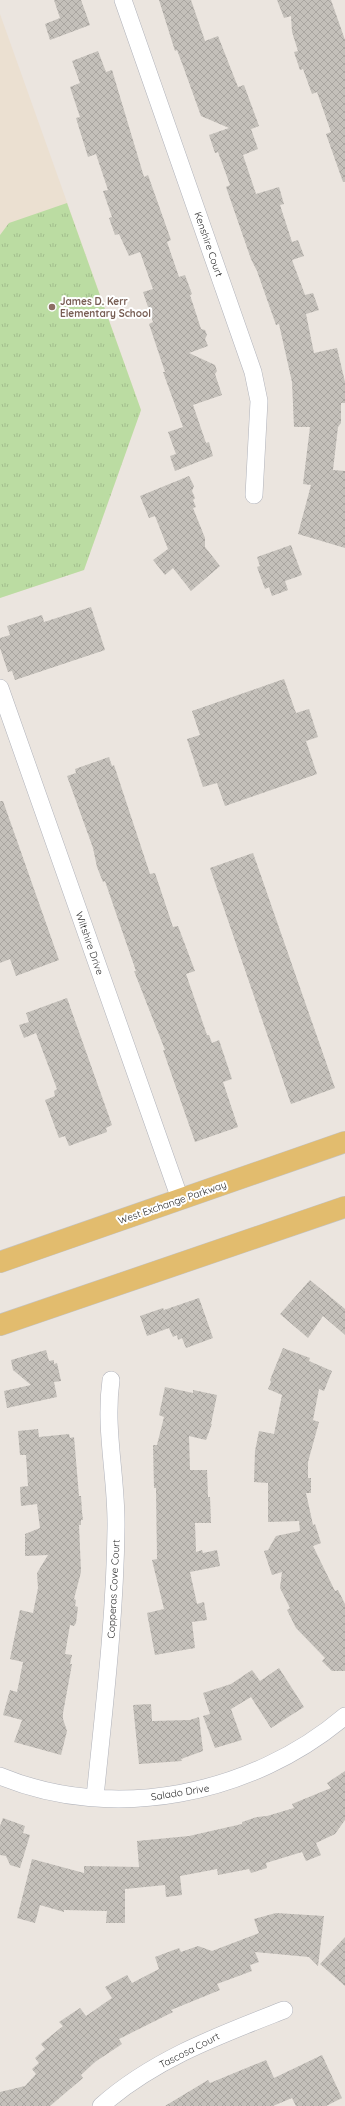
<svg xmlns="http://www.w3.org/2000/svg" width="345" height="2106" font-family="Quicksand,sans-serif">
  <defs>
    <pattern id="grass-tufts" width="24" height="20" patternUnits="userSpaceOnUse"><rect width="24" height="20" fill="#bbdca2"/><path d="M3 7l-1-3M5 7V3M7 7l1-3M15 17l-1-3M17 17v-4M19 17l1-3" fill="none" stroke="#a1bd8c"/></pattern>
    <pattern id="building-cross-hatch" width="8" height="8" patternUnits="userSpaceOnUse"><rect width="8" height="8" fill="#c4c0ba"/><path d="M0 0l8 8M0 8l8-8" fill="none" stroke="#a9a5a0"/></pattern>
  </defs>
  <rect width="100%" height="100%" fill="#ebe5df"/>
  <!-- education -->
  <path fill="#ebe0d1" d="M0,14L141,410L84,570L0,598Z"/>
  <!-- grass -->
  <path fill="url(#grass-tufts)" d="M67,203L141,410L84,570L0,598V235L9,223Z"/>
  <!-- building -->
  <path fill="url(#building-cross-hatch)" d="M54,0H81L90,25L50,40L45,24L60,18Z
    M159,0H191L205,41L218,36L238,87L244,85L259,126L251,129L258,149L243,155L256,194L279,187L284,204L280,205L292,242L298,240L304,256L292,260L305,295L313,293L319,310L306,314L314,353L337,348L345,382V403H341V423L338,427L333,470L345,471V548L298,534L311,485L303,484L310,427H294L292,382L279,324L276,325L257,271L251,259L226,187L230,185L218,152L215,153L209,135L229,128L201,116L183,66L177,50L175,51Z
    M277,0H331L345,40V182H343L326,134L331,132L317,92L312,94L303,69L300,70L294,52L298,51L292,32L291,16L284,18Z
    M98,51L106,72L112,70L144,177L148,175L171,240L167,242L179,277L185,275L192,294L190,295L201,329L205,330L207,335L205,339L208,346L189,353L215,365L217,371L215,374L222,395L193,405L206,443L209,442L213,456L175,471L170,456L176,454L168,432L183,427L163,372H165L149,324L153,322L143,292L153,289L140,252L129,256L119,234L115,235L109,218L112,217L103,191L108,190L96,154L88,157L76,118L80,117L70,87L80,83L72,61Z
    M189,476L194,486L192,491L195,498L193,500L196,507L193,508L205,538V547L220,566L191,591L173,568L165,575L153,560L168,549L155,516L149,518L140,496Z
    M291,545L302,575L285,581L288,590L272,596L269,587L265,589L257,567L260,566L257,557Z
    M91,607L105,650L15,680L12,671L8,672L0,648V638L10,635L7,626L42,615L44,622Z
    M284,679L296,713L309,709L318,737L306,741L317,774L225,806L217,783L203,787L187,739L200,735L192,711Z
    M109,757L112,766L114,765L150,874L155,873L173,927L178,926L195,971L186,974L207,1035H209L212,1043L219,1040L232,1079L223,1082L238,1127L195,1142L163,1050H165L134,971H136L120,925L105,881L103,882L97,867L93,848L67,776L76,773L75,769Z
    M0,801H3L59,960L16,976L10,959L0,963Z
    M253,853L335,1088L291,1104L210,868Z
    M67,998L112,1125L106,1128L107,1132L69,1146L65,1136L59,1138L45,1100L55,1096L54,1091L57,1089L36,1033L24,1038L19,1025L29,1022L26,1013Z
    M310,1280L345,1309V1335L323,1316L308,1338L280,1314Z
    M199,1298L213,1338L186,1348L182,1338L178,1340L177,1335L173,1337L169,1328L147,1336L140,1316L163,1308L164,1310Z
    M283,1348L310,1358L309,1361L332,1371L324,1391L319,1389L313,1420L319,1422L308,1462V1478H311V1493H306L313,1525L315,1524L321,1543L313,1546L335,1591L338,1590L345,1604V1671H332L322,1661L325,1658L296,1628L287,1610L290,1608L280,1588L282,1572L272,1575L264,1551L268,1550L276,1536L300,1531L299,1521L268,1522V1483L254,1482L255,1451L259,1431L274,1434L282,1395L268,1389L271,1382L270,1380Z
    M46,1350L49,1361L54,1360V1364L57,1363L61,1381L54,1382L57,1397L7,1408L4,1391L31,1385L13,1370L11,1360Z
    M165,1387L193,1393V1390L217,1395L211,1424H212L206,1440L189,1436L190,1470H207L208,1497H210L211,1523H195L196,1552L202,1550L203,1553L217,1550L220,1566L190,1572L197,1604L204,1602L207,1620L192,1622L195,1648L155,1655L147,1613L164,1609L152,1560L157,1559L156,1488H154L153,1445H157L164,1417L159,1415Z
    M38,1429L39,1437L69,1434L70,1438L74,1437L79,1496H81L82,1512L83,1520H81V1525H79L81,1572L74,1599L76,1600L75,1606L78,1607L76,1623L74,1626L70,1625L65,1654L72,1655L70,1664H72L63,1713V1719L67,1731L61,1755L14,1742L22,1720L3,1715L10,1690L17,1692L23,1662L10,1659L20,1610L33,1613L38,1588L37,1573L48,1555L25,1556V1534L40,1528L37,1504L21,1506L20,1487L28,1486L26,1455H20L18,1431Z
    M279,1668L304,1707L271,1728L251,1697L231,1709L242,1740L215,1748L203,1716L210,1714L203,1693L231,1684L252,1670L260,1681Z
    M151,1704L152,1721L190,1720L199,1717L203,1751L181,1759L182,1761L139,1764L133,1705Z
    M345,1771V1820L335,1834L316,1843L321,1855L306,1861L302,1852L266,1863L267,1868L251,1873L249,1869L218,1875L217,1869L180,1876L182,1895L166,1897L165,1885L125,1889V1923H106L107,1911L64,1910V1912L40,1905L35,1923L17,1918L32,1859L84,1873V1866L139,1867L137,1841L189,1836L242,1824V1822L257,1817L267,1816L294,1808L292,1804L331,1788L327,1783Z
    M3,1818L25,1826L23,1833L30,1835L20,1868L10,1865L6,1856L0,1855V1826Z
    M276,1913L324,1916L318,1966L309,1957L255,1952L259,1962L250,1965L252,1971L217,1984L220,1990L171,2010L173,2012L119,2039L122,2044L95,2062L81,2075L83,2078L50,2106H0V2092L25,2086L36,2074L32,2069L39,2063L35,2058L45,2049L41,2044L63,2026L59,2022L80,2008L86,2016L112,1998L105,1987L127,1975L132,1983L159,1969L155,1957L179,1948L181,1952L198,1946L212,1951L259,1933L254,1919Z
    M345,1937V1986L320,1964Z
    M322,2055L342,2098L326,2106H296L292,2098L273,2106H165L208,2080L210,2083L266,2060L274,2078Z"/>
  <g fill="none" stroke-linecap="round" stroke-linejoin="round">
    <!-- minor casing -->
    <g stroke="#b0b2ba" stroke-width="18">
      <path id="minor" d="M123,0L253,372L259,401L254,495
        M0,688L180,1199
        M0,1776C114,1823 252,1795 345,1716
        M95,1797C104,1708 115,1618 116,1528C117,1478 104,1430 111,1380
        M101,2106C154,2059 220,2035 284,2010"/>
    </g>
    <!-- major casing -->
    <g stroke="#c4c4c4" stroke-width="22">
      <path id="major" d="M0,1262L345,1142
        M0,1325L345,1207"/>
    </g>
    <!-- minor -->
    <use href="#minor" stroke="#fff" stroke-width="17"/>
    <!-- major -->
    <use href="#major" stroke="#e2bc6e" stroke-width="21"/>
  </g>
  <!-- markers -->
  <circle fill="#8d6e63" stroke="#fff" stroke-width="1.5" cx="52" cy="307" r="4"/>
  <g text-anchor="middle" stroke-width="4" stroke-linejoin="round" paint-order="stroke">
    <!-- street labels -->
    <g font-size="10" fill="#2b2b2b" stroke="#fff">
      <text transform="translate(209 244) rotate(71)" y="4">Kenshire Court</text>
      <text transform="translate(90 943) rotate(71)" y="4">Wiltshire Drive</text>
      <text transform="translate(172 1202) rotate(-19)" y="4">West Exchange Parkway</text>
      <text transform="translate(113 1589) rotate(-87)" y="4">Copperas Cove Court</text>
      <text transform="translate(180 1792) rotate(-9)" y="4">Salado Drive</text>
      <text transform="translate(189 2050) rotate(-27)" y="4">Tascosa Court</text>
    </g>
    <!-- education labels -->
    <g font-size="10" font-weight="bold" fill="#785e54" stroke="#fff" text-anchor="start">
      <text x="60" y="305">James D. Kerr<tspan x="60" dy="12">Elementary School</tspan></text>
    </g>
  </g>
</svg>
